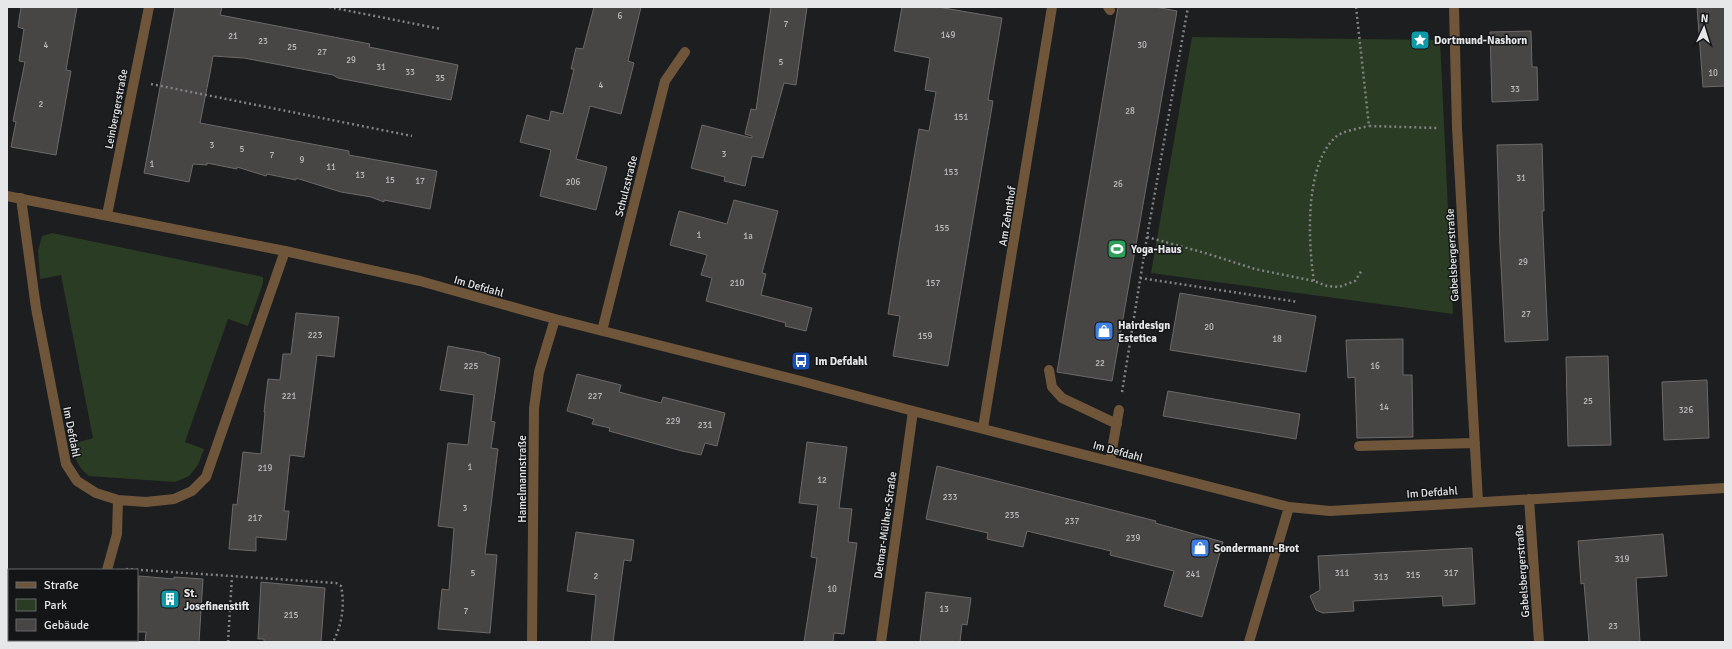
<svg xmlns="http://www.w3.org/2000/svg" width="1732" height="649" font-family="Signika,sans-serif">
  <rect width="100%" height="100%" fill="#1d1e20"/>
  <!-- green -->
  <path fill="#2a3c23" d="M1192,37L1440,40L1453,314L1151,273Z
    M52,233L263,277V283L248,326L228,319L185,442L204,449L198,465L189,476L175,482L89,476C77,467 75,458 72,444L93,438L61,275L40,279L38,251L42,236Z"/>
  <!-- building -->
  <path fill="#484545" stroke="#6d6969" d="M21,7H77L66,70L71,71L56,155L11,147L16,122L13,121L25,62L19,61L24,29L18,27Z
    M175,7H222L220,15L370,44L369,47L458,65L451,100L338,78L333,75L244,58L213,56L210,73L200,123L349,151V155L437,171L430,209L384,200V202L371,197L341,192L296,178V180L267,174L266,176L237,167V169L207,163V165L193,164L189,182L144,173Z
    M594,7H641L628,61L634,63L621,114L590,106L576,159L607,167L596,210L540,196L551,150L520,142L527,115L549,121L551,111L563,114L574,69H571L576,48L583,49Z
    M771,7H807L796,85L784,83L763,158L752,156L745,186L724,181L725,177L691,168L702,125L752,138V136L745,134L751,109L756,110Z
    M902,7H938L1002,18L988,100L993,101L948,366L893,356L900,316L888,314L900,240L919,129L929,131L936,92L925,90L930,58L894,51Z
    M1118,7H1155L1177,11L1112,381L1057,372Z
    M1697,7H1725V86L1703,87Z
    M1531,31L1532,67H1537L1538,100L1492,102L1490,32Z
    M1542,144L1544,211H1542L1548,340L1505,342L1500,246L1497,145Z
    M734,200L778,211L762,273L766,274L761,295L812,308L806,331L785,326L786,323L706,301L712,278L701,275L707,255L670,245L679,211L727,224Z
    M1180,293L1316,316L1306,372L1170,350Z
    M296,313L339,317L334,357L317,355L304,457L290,455L284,511H289L286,540L256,537V551L229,549L233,504L237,505L243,452L261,454L265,412H264L268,379L280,380L283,354H291Z
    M1403,339V375H1412L1413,437L1357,438L1355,377L1348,378L1346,340Z
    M448,346L486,353V354L500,358L491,421L495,422L491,448L498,449L485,554L497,555L490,633L438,629L442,589L449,590L454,528L438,526L448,443L468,445L474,395L440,390Z
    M1608,356L1611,445L1568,446L1566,357Z
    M577,374L621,385L619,392L661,403L663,397L725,413L717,446L705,443L701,455L682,451L609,431L610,428L592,424L594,419L567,411Z
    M1707,380L1709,438L1664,440L1662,382Z
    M1168,391L1300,414L1296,439L1163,416Z
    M807,442L847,447L839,508L852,509L848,542L857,543L844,634L834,633L833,642H804L817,558L811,557L818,505L799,503Z
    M937,466L1156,521L1155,523L1223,542L1202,617L1164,606L1174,571L1110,555L1111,551L1027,531L1023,547L987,539L988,533L926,519Z
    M576,532L634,540L631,561L624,560L613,642H591L596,595L567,591Z
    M1663,534L1667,576L1636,578L1640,642H1589L1584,583L1581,584L1578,541Z
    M1472,548L1475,604L1443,606L1442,596L1353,601L1354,611L1323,613L1316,610L1310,596L1320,590L1318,556Z
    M139,576L174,579V577L203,579L199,642H145L146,632H137Z
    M261,582L325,588L321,642H264V639H258Z
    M926,592L971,598L967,625L962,624L960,642H920Z"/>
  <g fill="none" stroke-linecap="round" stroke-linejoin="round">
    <!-- path -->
    <path stroke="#818284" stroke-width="2.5" stroke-dasharray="2 3" stroke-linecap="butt" d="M329,7L441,29
      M1356,7L1369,126L1438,128
      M151,84L412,136
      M1147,237L1205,253L1255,269L1314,281L1327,286L1339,287L1355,281L1362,270
      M1140,278L1298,302
      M1314,281C1308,243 1304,163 1337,136C1343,131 1361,128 1369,126
      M1122,392L1147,237L1188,7
      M126,569L336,583L341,586C345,605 342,625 333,642
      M228,642L232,576"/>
    <!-- minor -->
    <path stroke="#6f563b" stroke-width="10" d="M1108,7L1110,10
      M1454,7L1457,128L1478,501
      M7,196L285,251L420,281L555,319L797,380L913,411L1289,507L1330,511L1725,488
      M21,198L36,308L66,464L77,481L96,493L118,500L146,502L174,499L192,491L206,477L285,251
      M107,215L149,7
      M602,331L665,81L685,52
      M1049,370L1052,387L1062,398L1117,424
      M983,428L1052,7
      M1359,446L1475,443
      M1110,461L1119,410
      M1529,499L1539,642
      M107,570L117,534L118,500
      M102,642V640
      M532,642L534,408L539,372L555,319
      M881,642L913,411
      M1249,642L1289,507"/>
  </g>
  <!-- icons -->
  <defs>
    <g id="sight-square" transform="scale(1)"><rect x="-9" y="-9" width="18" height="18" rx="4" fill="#0f9aa8" stroke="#131517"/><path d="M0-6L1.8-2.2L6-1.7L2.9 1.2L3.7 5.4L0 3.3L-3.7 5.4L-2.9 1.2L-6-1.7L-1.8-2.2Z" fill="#fff"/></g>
    <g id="stadium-square" transform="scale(1)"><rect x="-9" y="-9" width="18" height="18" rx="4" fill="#2e9e5b" stroke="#131517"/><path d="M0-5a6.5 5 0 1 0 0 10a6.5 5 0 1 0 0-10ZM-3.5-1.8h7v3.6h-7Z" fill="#fff"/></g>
    <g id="shop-square" transform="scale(1)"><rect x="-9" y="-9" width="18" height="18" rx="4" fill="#3f7fe0" stroke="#131517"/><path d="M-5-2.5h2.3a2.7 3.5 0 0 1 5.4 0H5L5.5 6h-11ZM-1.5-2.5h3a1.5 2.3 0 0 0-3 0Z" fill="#fff"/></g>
    <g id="bus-square" transform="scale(1)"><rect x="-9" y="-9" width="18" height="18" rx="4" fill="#1a4fb4" stroke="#131517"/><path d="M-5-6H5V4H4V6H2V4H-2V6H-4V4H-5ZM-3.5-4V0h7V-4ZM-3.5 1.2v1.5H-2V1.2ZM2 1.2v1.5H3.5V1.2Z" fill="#fff"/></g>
    <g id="building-square" transform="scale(1)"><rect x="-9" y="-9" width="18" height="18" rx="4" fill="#0f9aa8" stroke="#131517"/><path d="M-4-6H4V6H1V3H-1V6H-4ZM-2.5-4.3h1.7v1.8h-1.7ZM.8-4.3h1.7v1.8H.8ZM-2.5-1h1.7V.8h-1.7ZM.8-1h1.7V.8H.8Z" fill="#fff"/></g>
  </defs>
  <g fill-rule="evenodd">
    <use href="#sight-square" x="1420" y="40"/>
    <use href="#stadium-square" x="1117" y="249"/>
    <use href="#shop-square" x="1104" y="331"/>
    <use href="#bus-square" x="801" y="361"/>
    <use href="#shop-square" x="1200" y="548"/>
    <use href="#building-square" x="170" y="599"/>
  </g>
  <g text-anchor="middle" stroke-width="3" stroke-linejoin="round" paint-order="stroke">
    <!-- number labels -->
    <g font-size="9" fill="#bebebf">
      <text x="620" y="19">6</text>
      <text x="786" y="27">7</text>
      <text x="948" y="38">149</text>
      <text x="233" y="39">21</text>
      <text x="263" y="44">23</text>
      <text x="46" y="48">4</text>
      <text x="1142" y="48">30</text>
      <text x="292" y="50">25</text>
      <text x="322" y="55">27</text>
      <text x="351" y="63">29</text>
      <text x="781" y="65">5</text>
      <text x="381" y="70">31</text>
      <text x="410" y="75">33</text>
      <text x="1713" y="76">10</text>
      <text x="440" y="81">35</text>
      <text x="601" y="88">4</text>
      <text x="1515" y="92">33</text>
      <text x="41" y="107">2</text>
      <text x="1130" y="114">28</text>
      <text x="961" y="120">151</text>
      <text x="212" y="148">3</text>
      <text x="242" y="152">5</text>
      <text x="724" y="157">3</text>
      <text x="272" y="158">7</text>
      <text x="302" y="163">9</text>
      <text x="152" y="167">1</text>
      <text x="331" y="170">11</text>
      <text x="951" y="175">153</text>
      <text x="360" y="178">13</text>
      <text x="1521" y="181">31</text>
      <text x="390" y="183">15</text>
      <text x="420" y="184">17</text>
      <text x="573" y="185">206</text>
      <text x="1118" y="187">26</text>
      <text x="942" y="231">155</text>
      <text x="699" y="238">1</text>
      <text x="748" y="239">1a</text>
      <text x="1523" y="265">29</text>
      <text x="737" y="286">210</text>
      <text x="933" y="286">157</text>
      <text x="1526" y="317">27</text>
      <text x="1209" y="330">20</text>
      <text x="315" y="338">223</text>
      <text x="925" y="339">159</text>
      <text x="1277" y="342">18</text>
      <text x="1100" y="366">22</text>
      <text x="471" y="369">225</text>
      <text x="1375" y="369">16</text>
      <text x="289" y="399">221</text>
      <text x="595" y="399">227</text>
      <text x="1588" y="404">25</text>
      <text x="1384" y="410">14</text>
      <text x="1686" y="413">326</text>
      <text x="673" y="424">229</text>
      <text x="705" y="428">231</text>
      <text x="470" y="470">1</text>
      <text x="265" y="471">219</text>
      <text x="822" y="483">12</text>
      <text x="950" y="500">233</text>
      <text x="465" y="511">3</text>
      <text x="1012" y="518">235</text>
      <text x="255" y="521">217</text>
      <text x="1072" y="524">237</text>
      <text x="1133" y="541">239</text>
      <text x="1622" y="562">319</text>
      <text x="473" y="576">5</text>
      <text x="1342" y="576">311</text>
      <text x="1451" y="576">317</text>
      <text x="1193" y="577">241</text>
      <text x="1413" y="578">315</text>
      <text x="596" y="579">2</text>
      <text x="1381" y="580">313</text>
      <text x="832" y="592">10</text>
      <text x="944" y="612">13</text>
      <text x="466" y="614">7</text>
      <text x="291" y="618">215</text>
      <text x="1613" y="629">23</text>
    </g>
    <!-- poi labels -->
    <g font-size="11" font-weight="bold" fill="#e6e7e8" stroke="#131517" text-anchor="start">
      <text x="1434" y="44">Dortmund-Nashorn</text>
      <text x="1131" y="253">Yoga-Haus</text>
      <text x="1118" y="329">Hairdesign<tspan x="1118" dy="13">Estetica</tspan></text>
      <text x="815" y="365">Im Defdahl</text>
      <text x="1214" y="552">Sondermann-Brot</text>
      <text x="184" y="597">St.<tspan x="184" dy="13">Josefinenstift</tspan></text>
    </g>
    <!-- street labels -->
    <g font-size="11" fill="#e6e7e8" stroke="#131517">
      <text transform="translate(116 109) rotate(-79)" y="4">Leinbergerstraße</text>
      <text transform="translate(626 186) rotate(-76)" y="4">Schulzstraße</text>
      <text transform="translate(1007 216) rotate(-81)" y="4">Am Zehnthof</text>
      <text transform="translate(1452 255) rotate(-93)" y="4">Gabelsbergerstraße</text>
      <text transform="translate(479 286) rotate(16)" y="4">Im Defdahl</text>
      <text transform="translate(72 432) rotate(79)" y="4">Im Defdahl</text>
      <text transform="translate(1118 451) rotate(15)" y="4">Im Defdahl</text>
      <text transform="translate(522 479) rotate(-90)" y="4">Hamelmannstraße</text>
      <text transform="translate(1432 492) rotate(-4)" y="4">Im Defdahl</text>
      <text transform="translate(885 525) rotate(-82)" y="4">Detmar-Mülher-Straße</text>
      <text transform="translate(1522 571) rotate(-94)" y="4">Gabelsbergerstraße</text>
    </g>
  </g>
  <!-- border -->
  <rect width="1732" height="649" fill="none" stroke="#e6e7e8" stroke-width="16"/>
  <!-- legend -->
  <rect x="8" y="569" width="130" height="72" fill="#131517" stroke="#67696b"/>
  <rect x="16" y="582" width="20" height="6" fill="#6f563b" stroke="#67696b"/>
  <text x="44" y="589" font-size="12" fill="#e6e7e8">Straße</text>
  <rect x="16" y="599" width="20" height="12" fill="#2a3c23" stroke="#67696b"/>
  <text x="44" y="609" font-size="12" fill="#e6e7e8">Park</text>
  <rect x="16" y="619" width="20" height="12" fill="#484545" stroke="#67696b"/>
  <text x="44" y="629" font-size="12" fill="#e6e7e8">Gebäude</text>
  <!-- north arrow -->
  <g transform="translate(1704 28) rotate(4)" stroke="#131517" stroke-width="3" paint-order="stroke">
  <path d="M0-3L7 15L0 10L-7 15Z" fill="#e6e7e8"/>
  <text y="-6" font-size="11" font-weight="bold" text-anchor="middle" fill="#e6e7e8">N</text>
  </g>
</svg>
